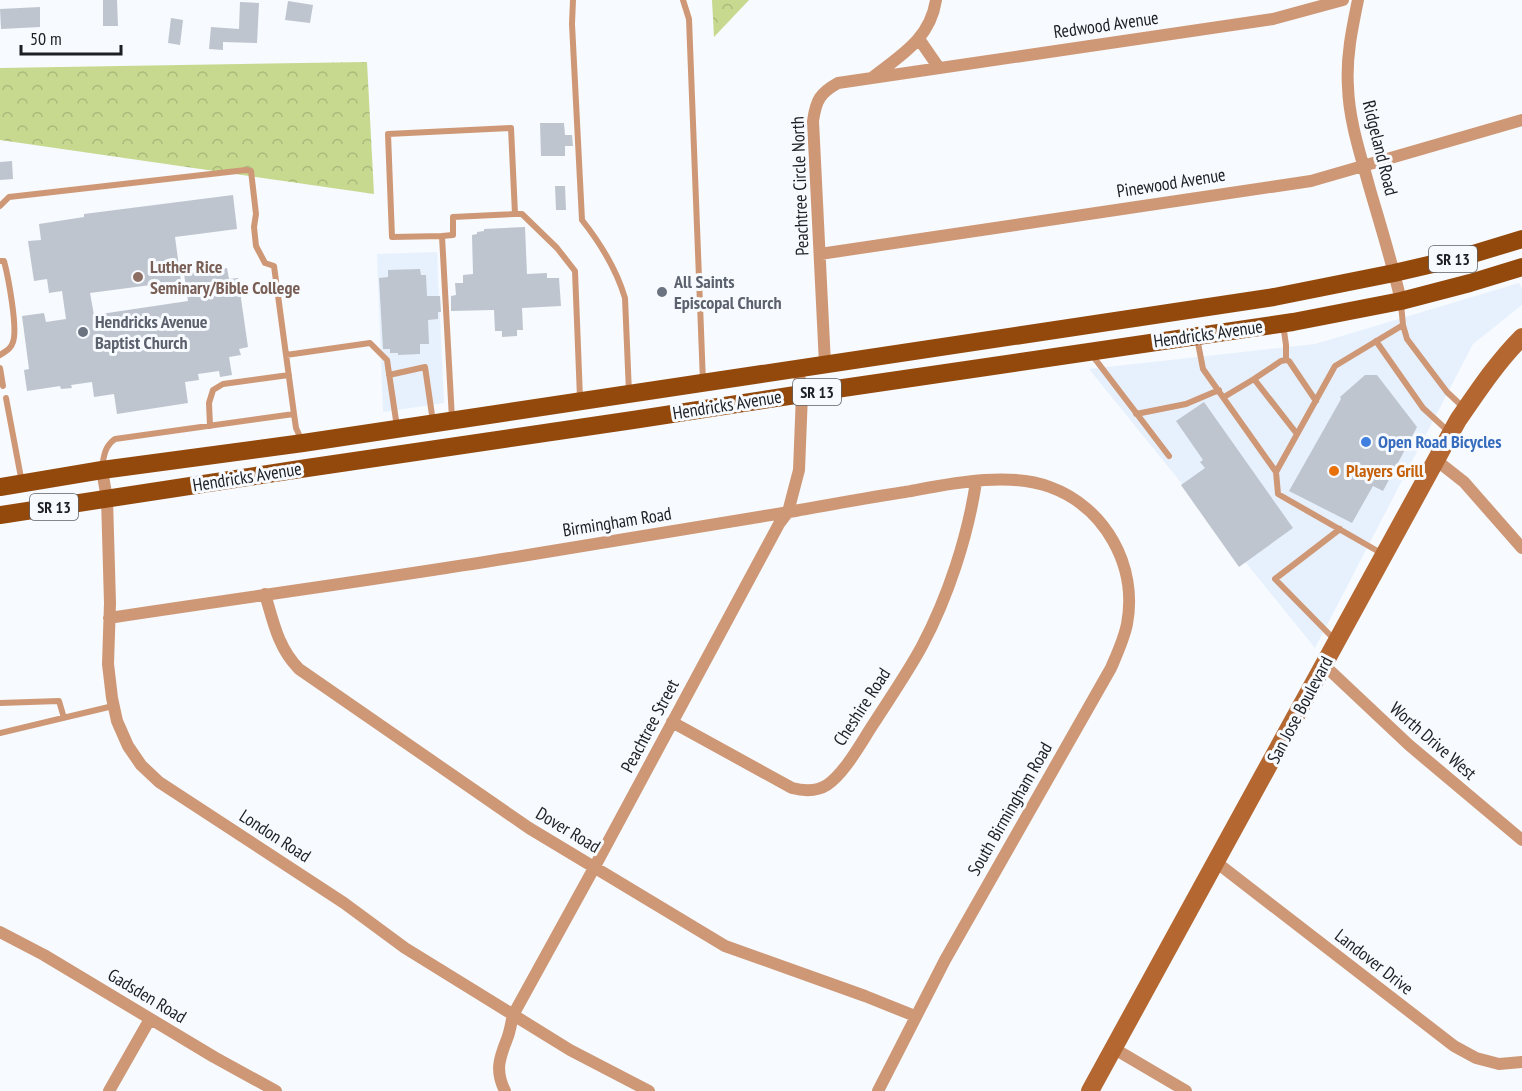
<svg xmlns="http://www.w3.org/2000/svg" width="1522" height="1091" font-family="'PT Sans Narrow',sans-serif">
  <defs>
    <pattern id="forest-crowns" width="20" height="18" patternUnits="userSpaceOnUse" patternTransform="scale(1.5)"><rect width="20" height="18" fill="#c6d98f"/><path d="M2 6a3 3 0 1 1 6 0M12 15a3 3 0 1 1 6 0" fill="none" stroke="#aaba7b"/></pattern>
  </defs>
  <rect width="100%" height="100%" fill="#f7fafe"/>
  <!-- built -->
  <path fill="#e7f1fe" d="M437,252L444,403L383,412L377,254Z
    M1519,283L1522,288V305L1473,344L1315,648L1089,369L1315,344Z"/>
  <!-- forest -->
  <path fill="url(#forest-crowns)" d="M712,0H749L714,37Z
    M367,62L374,194L0,140V68Z"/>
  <!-- building -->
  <path fill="#bec5cf" d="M103,0H117L118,26H103Z
    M288,1L313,5L310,23L285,20Z
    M240,2L259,3L257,43L223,42V50L209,49L211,27L239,29Z
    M40,7V27L1,29L0,9Z
    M171,18L183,20L180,45L168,43Z
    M540,123H564L565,135H572L573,146H565V156H541Z
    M12,161L13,179L0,180V162Z
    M555,186H565L566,210H556Z
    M233,195L237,229L175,237L181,281L90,293L94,315L188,301L184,274L227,268L229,279L238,278L248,347L239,349L241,355L229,357L232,375L220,377L219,371L198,374L199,380L185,382L188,403L117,414L114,394L94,397L92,382L71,385L72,388L61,389L60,386L27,391L24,370L29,369L22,316L44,313L46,322L66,319L62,291L49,293L47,279L34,281L28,241L41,240L39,224L84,217V214Z
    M525,227L527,274L547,273V278H559L561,306L522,308L523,330H517V336L502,337V331H495L494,310L451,311V296L456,295L455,283H463V275L473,274L472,235L477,234V232L484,231V229Z
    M420,269L421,275H426L427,296H440L441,312H438V319L428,320L429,344H420V354L398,355V353H390V349H383L379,278L388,277V270Z
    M1365,375H1377L1417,427L1383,491L1373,486L1352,523L1289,491L1341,399L1340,397Z
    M1204,402L1293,528L1239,567L1181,485L1205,468L1200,462L1203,460L1176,421Z"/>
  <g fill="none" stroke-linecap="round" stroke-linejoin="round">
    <!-- lane -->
    <path stroke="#ce9877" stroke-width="6" d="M573,0L572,24L582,220C601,244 616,268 625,298L629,393
      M683,0L689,19L703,382
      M0,206L9,197L246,170L251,171L256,214L254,227L256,246L265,263L274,266L294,414L296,428L302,441
      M515,214H522L557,248L575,271L580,398
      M442,236L392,237L388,134L511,128L515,214L453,217V235L442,236L452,419
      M0,261H4C8,276 18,328 13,342C11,349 6,351 0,355
      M1283,324L1286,345V360
      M1403,325L1407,339L1447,392L1463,407
      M1197,338L1203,369L1276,472L1278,494L1381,553
      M1376,341L1423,408L1448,431
      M286,355L370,343L387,360L397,427
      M1092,355L1169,456
      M0,368L3,386
      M389,375L425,367L433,422
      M1254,379L1297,434
      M1224,397L1254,379L1281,361L1286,360L1289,361L1316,401
      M6,398L22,483
      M1136,414L1186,404L1219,390
      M210,426L209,403L213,390L223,384L289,375
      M102,467C104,455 105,446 115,439L294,414
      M1276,472L1335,366L1403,325L1401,304
      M1334,639L1275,579L1340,529
      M0,703L59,701L64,718
      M0,733L113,706"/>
    <!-- street -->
    <path stroke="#ce9877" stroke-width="12" d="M1358,0C1352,29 1346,57 1348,87C1349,120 1360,153 1369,186C1380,224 1392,262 1401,301
      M919,39L939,68
      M873,77C901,55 930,39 936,0
      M820,254L1311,181L1522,120
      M825,364L813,121C816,100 820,93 838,83L1273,19L1343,0
      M1436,460L1464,482L1522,548
      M102,470L107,499L110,603L108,664L112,698L117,721L128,746L141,765L159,782L344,903L405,948L570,1050L649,1091
      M265,594C273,621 278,648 299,669L529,828L725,946L865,996L915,1016
      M109,618C253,596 397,577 540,553C623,539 706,525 789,512C828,505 866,498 905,492C949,484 1008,471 1050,487C1105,507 1138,566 1127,624C1124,639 1117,654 1111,668L945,960L878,1091
      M1324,665L1409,745L1522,840
      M672,722L792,788C804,791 816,792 827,785C845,773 862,741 874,723C890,698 908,672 922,646C948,597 968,536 976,482
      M1216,862L1454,1046L1476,1058L1499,1064L1522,1062
      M0,932L44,955L214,1057L276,1091
      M1113,1048L1186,1091
      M109,1091L150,1019
      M505,1091C495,1071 499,1059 507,1039C510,1032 511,1023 513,1015L594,868L779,524L788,512L799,470L802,394L798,368"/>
    <!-- secondary -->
    <path stroke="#b46731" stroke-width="18" d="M1090,1091L1458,420C1478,391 1497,362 1522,337"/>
    <!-- primary -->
    <path stroke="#94490c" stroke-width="18" d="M0,487L102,470L303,443L1274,297L1394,273L1463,257L1522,239
      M0,515L307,468L633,420L802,394L1293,322L1401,301L1470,283L1522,267"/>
  </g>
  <!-- markers -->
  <circle fill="#8d6e63" stroke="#f7fafe" stroke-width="2" cx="138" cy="277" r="6"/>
  <g fill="#6b7280" stroke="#f7fafe" stroke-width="2">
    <circle cx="662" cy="292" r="6"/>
    <circle cx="83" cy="332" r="6"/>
  </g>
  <circle fill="#3f7fe0" stroke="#f7fafe" stroke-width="2" cx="1366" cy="442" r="6"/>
  <circle fill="#e8710a" stroke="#f7fafe" stroke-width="2" cx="1334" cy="471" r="6"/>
  <g text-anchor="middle" stroke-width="6" stroke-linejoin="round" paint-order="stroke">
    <!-- shield labels -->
    <g fill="#f7fafe" stroke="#5e6165" stroke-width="1.5">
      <rect x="1429" y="246" width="48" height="26" rx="4.5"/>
      <rect x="793" y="379" width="48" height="26" rx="4.5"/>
      <rect x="30" y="494" width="48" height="26" rx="4.5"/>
    </g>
    <g font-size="16" font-weight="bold" fill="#1d1f23">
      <text x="1453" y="265">SR 13</text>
      <text x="817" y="398">SR 13</text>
      <text x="54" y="513">SR 13</text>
    </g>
    <!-- street labels -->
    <g font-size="18" fill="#1d1f23" stroke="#f7fafe">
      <text transform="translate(1106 25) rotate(-8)" y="6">Redwood Avenue</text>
      <text transform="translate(1380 148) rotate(76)" y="6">Ridgeland Road</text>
      <text transform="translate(1171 183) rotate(-9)" y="6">Pinewood Avenue</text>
      <text transform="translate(800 186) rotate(-92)" y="6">Peachtree Circle North</text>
      <text transform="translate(1208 334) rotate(-8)" y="6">Hendricks Avenue</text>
      <text transform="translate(727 405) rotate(-9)" y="6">Hendricks Avenue</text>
      <text transform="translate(247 477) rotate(-9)" y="6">Hendricks Avenue</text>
      <text transform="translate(617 522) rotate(-9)" y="6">Birmingham Road</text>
      <text transform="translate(862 707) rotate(-57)" y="6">Cheshire Road</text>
      <text transform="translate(1300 710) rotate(-62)" y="6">San Jose Boulevard</text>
      <text transform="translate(650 726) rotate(-62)" y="6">Peachtree Street</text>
      <text transform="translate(1433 741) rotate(41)" y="6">Worth Drive West</text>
      <text transform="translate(1010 809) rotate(-60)" y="6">South Birmingham Road</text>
      <text transform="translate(568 830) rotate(31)" y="6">Dover Road</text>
      <text transform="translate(275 836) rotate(33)" y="6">London Road</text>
      <text transform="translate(1374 962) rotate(38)" y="6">Landover Drive</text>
      <text transform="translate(147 996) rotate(31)" y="6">Gadsden Road</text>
    </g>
    <!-- education labels -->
    <g font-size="18" font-weight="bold" fill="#785e54" stroke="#f7fafe" text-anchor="start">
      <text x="150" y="273">Luther Rice<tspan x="150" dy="21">Seminary/Bible College</tspan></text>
    </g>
    <!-- worship labels -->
    <g font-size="18" font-weight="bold" fill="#5b616d" stroke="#f7fafe" text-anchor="start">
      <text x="674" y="288">All Saints<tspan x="674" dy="21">Episcopal Church</tspan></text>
      <text x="95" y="328">Hendricks Avenue<tspan x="95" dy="21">Baptist Church</tspan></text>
    </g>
    <!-- shop labels -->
    <g font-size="18" font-weight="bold" fill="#366cbe" stroke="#f7fafe" text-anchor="start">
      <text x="1378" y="448">Open Road Bicycles</text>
    </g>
    <!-- food labels -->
    <g font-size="18" font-weight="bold" fill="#c56008" stroke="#f7fafe" text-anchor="start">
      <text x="1346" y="477">Players Grill</text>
    </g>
  </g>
  <!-- scale -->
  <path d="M21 45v9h100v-9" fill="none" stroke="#1d1f23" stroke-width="3"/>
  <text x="30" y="45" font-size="18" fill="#1d1f23" stroke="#f7fafe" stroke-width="4.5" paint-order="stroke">50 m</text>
</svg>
